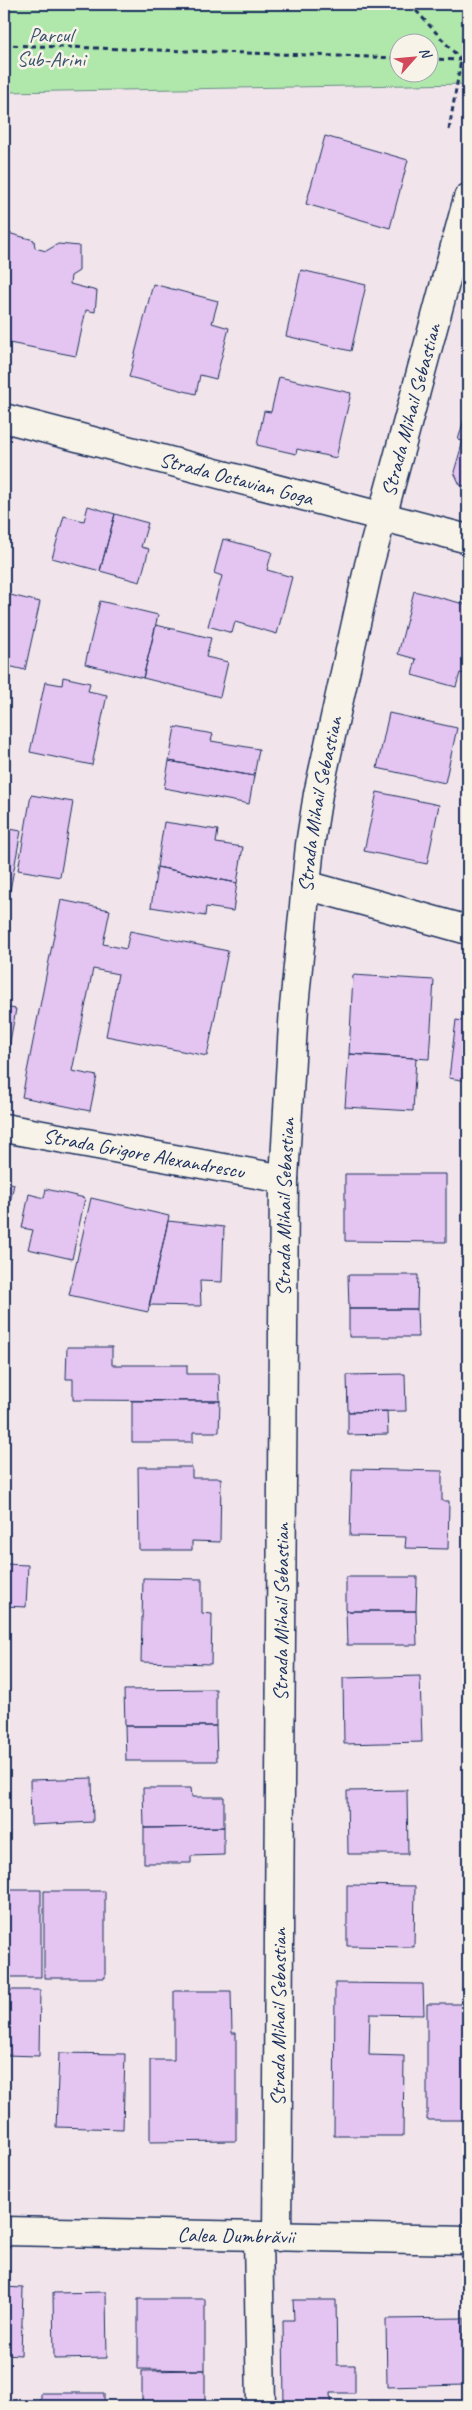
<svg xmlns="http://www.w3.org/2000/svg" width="472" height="2410" font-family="Caveat,sans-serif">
  <rect width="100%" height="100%" fill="#f1e5eb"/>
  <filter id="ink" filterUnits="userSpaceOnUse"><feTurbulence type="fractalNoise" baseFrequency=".02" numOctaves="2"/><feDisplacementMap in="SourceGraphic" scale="10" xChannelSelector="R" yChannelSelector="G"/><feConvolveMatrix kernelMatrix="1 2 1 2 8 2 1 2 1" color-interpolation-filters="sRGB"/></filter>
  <g filter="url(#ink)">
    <!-- green -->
    <path fill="#b0e8ab" stroke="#668c84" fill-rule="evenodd" d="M4,4H468V84L4,92ZM400,42H430V72H400Z"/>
    <!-- building -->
    <path fill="#e4c4f1" stroke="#1b2f5e" d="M325,136L408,160L390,228L306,204Z
      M4,232L34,240L35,248L46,251L58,244L79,246V271L71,276L70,284L97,291L95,312L86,310L76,356L4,342Z
      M301,270L366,285L351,351L286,336Z
      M153,284L218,301L212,323L229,328L216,379L200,375L196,394L129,377Z
      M279,377L351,393L336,458L297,449L296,454L257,445L264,411L271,412Z
      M468,406V487L460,485L454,472L463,441L458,440Z
      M88,506L115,514L100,571L52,558L64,516L84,521Z
      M115,514L148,523L141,547L149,549L140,582L100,571Z
      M223,539L272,552L267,570L292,577L277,634L235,622L232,633L208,626L222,576L214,573Z
      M414,591L468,605V675L460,673L456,687L412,675L416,659L398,654Z
      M6,594L40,602L25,670L4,665V607Z
      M100,601L158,615L143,678L85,664Z
      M156,625L211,638L206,657L228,662L220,697L143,678Z
      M63,677L90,683L88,691L107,695L92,765L30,752L45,682L62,685Z
      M389,713L457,728L445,783L377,768Z
      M175,727L213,734L211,741L259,749L254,776L169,761Z
      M169,761L254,776L249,804L164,788Z
      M377,792L439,805L427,864L364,851Z
      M31,795L73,802L60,877L18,870Z
      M164,822L218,830L216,843L243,847L237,883L157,867Z
      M4,828L21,831L4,923Z
      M157,867L237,883L233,911L206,907L205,916L151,907Z
      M61,900L110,910L103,944L126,949L130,931L228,951L207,1056L106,1036L118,974L93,969L72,1071L97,1076L90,1111L22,1097Z
      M353,975L434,980L429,1059L349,1054Z
      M4,1007L16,1009L4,1074Z
      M456,1020L468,1022V1081L449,1078Z
      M349,1054L416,1058L413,1111L345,1107Z
      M345,1174H446V1242L345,1241Z
      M4,1181L14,1184L4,1231Z
      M46,1189L85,1198L72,1259L28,1249L33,1230L22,1228L29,1194L44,1198Z
      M91,1198L169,1216L148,1312L69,1295Z
      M168,1221L224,1227L222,1282L200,1281L201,1306L149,1305Z
      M348,1275H418L417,1309H349Z
      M349,1309H417L418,1337H349Z
      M67,1347H112V1365H187V1374H219L220,1401L73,1400V1379H66Z
      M405,1374L406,1411L348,1412L347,1375Z
      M132,1401H220L219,1432H193V1442H132Z
      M387,1411L388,1434L348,1435V1412Z
      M138,1467H192V1478H221L220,1542L192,1541V1550H139Z
      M352,1469L442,1471V1501H449L448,1549L405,1548L406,1537L350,1536Z
      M4,1564L28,1565L26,1607L4,1606Z
      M346,1577H417L416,1611H346Z
      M143,1578L202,1579V1613L212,1614L211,1664L141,1662Z
      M346,1611H416L417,1645H347Z
      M420,1676L422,1742L344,1744L343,1678Z
      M216,1689V1726H125L124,1690Z
      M125,1726H216L217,1761H126Z
      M92,1778L93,1822L31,1825L30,1780Z
      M143,1788H191L192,1797H224V1827L144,1828Z
      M407,1790L408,1854H348L347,1791Z
      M224,1827V1855L191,1856V1863H144V1828Z
      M347,1885L415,1886L414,1947L347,1946Z
      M4,1890H41V1977H4Z
      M44,1891H105V1978H44Z
      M335,1983L423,1984L424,2015L370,2014L369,2055L404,2056L403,2136H334Z
      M4,1990H40L39,2056L4,2055Z
      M174,1991H231L232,2033H236V2141L150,2142V2060H174Z
      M427,2004H468V2120H427Z
      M59,2053L125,2054L123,2129L56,2127Z
      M4,2287L23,2288L21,2355L4,2354Z
      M106,2292L107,2358L54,2359L53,2293Z
      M138,2299H205V2370L138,2369Z
      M293,2300H336L337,2365H355V2393H330L331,2406H284L283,2320H294Z
      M464,2318V2385L387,2387L386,2319Z
      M205,2370V2406H142V2371Z
      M41,2393H104V2406H41Z"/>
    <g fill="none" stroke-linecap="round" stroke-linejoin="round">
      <!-- street casing -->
      <g stroke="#1b2f5e" stroke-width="31">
        <g id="street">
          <path d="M306,885L468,930"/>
          <path id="s1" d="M4,1128L284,1179"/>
          <path d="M258,2237L261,2406"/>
          <path id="s2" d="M277,2237L284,1179L294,1007L310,845L318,794L369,565L468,198"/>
        </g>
      </g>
      <!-- secondary casing -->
      <g stroke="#1b2f5e" stroke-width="31">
        <g id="secondary">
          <path id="s3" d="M4,418L468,539"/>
        </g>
      </g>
      <!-- primary casing -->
      <g stroke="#1b2f5e" stroke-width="31">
        <g id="primary">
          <path id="s4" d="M4,2231L468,2240"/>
        </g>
      </g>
      <!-- path -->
      <path stroke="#1b2f5e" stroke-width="3" stroke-dasharray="5 4" stroke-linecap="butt" d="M410,4L461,60
        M4,45L400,58
        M430,59L461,60L468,57
        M449,130L461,60"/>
      <!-- street -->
      <use href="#street" stroke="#f7f3e8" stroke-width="28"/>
      <!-- secondary -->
      <use href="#secondary" stroke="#f7f3e8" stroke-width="28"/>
      <!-- primary -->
      <use href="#primary" stroke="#f7f3e8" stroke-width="28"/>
    </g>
  </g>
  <g text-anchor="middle" stroke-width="5" stroke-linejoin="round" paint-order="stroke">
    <!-- park labels -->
    <g font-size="21" fill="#39546d" stroke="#f7f3e8">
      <text x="51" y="42">Parcul<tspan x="51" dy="24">Sub-Arini</tspan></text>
    </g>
    <!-- street labels -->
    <g font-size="21" fill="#1b2f5e" stroke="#f7f3e8">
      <text dy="7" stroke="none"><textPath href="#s2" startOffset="1840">Strada Mihail Sebastian</textPath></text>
      <text dy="7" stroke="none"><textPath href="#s3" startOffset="240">Strada Octavian Goga</textPath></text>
      <text dy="7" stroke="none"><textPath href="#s2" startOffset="1435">Strada Mihail Sebastian</textPath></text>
      <text dy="7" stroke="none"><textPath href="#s1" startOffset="142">Strada Grigore Alexandrescu</textPath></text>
      <text dy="7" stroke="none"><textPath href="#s2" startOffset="1030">Strada Mihail Sebastian</textPath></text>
      <text dy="7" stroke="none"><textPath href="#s2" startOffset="625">Strada Mihail Sebastian</textPath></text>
      <text dy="7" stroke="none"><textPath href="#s2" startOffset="220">Strada Mihail Sebastian</textPath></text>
      <text dy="7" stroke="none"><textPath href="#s4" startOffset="232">Calea Dumbrăvii</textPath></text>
    </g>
  </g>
  <!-- margin -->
  <rect width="472" height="2410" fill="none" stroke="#f7f3e8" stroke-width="20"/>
  <rect x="10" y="10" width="452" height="2390" fill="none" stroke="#1b2f5e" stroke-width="2" filter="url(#ink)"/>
  <!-- north arrow -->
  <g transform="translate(414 58) rotate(63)"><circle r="24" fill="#f7f3e8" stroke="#9fa5b1"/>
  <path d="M0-4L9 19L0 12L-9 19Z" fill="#d1495b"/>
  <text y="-8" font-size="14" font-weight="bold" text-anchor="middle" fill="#1b2f5e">N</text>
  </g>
</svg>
